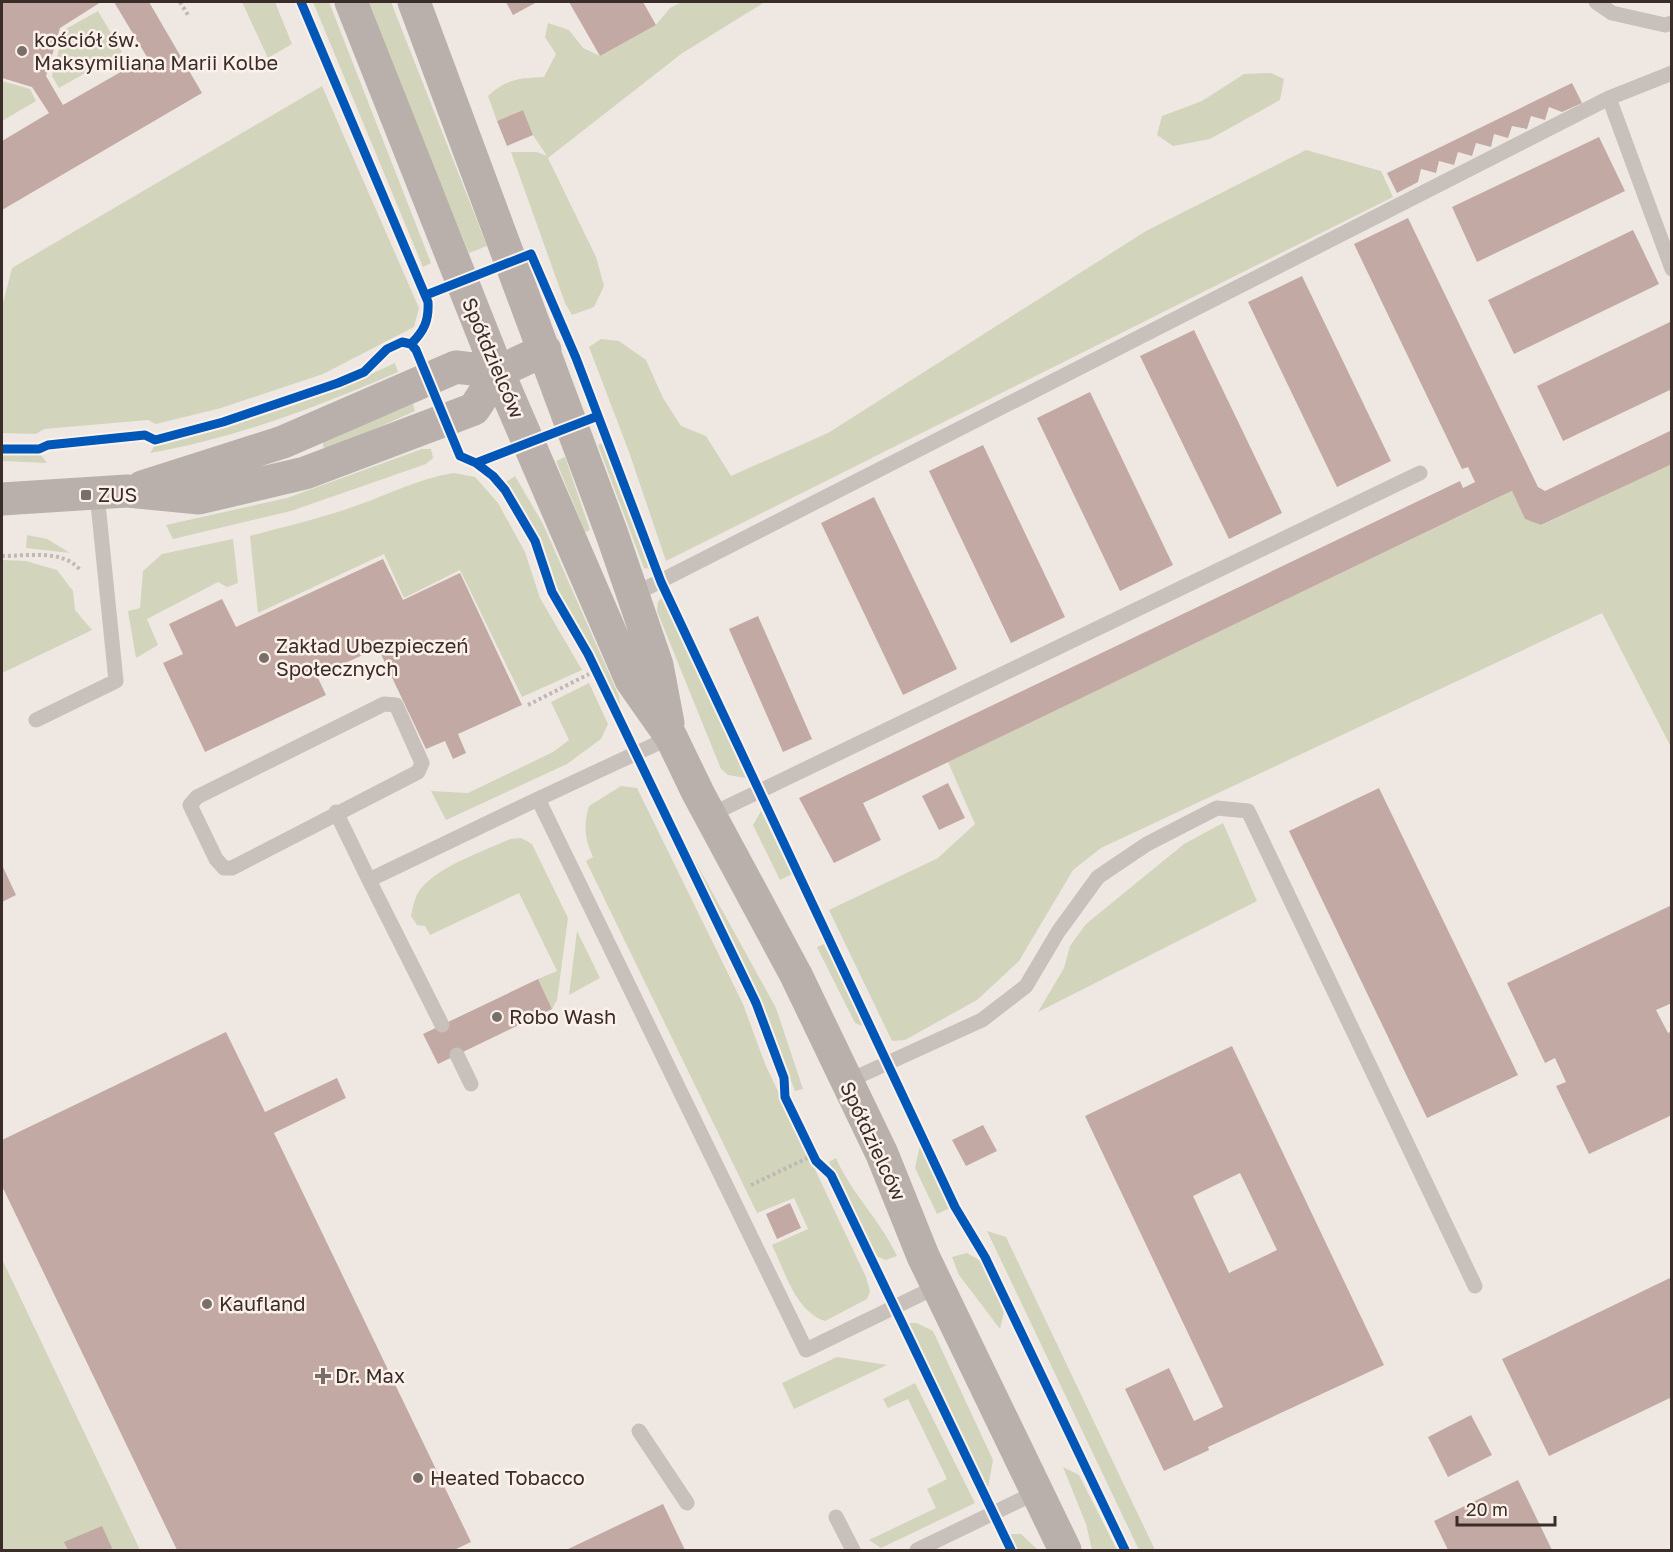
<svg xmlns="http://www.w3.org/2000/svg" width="1673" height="1552" font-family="'Golos Text',sans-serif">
  <rect width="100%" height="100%" fill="#efe8e2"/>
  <!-- green -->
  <path fill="#d2d4bc" d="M242,2H275L292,44L268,58Z
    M313,2H329L431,263L423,267Z
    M365,2H391L487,246L469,253Z
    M682,2H765L681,54L548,158L596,257L604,286L594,307L572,315L565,303L511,152H537L547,156L533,135L523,110L497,121L488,96C506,79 520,78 544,77L556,54L545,37L548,23L569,30L583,48L600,56L656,25L670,8Z
    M98,11L122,52L59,88L52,76L64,30Z
    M1271,73L1284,79L1280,100L1210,139L1173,146L1157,135L1162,116L1202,101L1244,74Z
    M2,81L30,89L36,101L2,121Z
    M322,86L419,308L414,327L323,374L221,408L156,424L148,420L44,429L36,434L2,433V307L12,268Z
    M1306,150L1381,171L1393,197L666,561L629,452L589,347L601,339L619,341L646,360L663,398L681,426L706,436L731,476L828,433L1146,231Z
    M395,363L398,372C317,407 236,438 150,453L155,445C238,426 318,400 395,363Z
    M413,404L415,411L328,450L323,447V441Z
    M603,443L651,569L644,568L598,445Z
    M422,449H431L433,458L426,464L291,511L173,539L166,525L287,498Z
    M2,453L40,454L47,463L2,461Z
    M565,457L590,530L585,532L556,461Z
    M1671,464V747L1602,613L1101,848L1073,870L1019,961L977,1000L905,1040L892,1041L829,910L938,858L975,824L948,762L1512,491L1525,519L1542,525Z
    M454,473L475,477L498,503L525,552L540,598L582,670L522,697L460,570L404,598L384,554L258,613L250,536C286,526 323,518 358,505C390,494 420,478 454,473Z
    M515,476L543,524L619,696L621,716L593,653L556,589L551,568L539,537L506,482Z
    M27,535L47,539L70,553L26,548Z
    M233,539L238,583L227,587L218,582L147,619L158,645L136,658L128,611L140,608L143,571L162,554Z
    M2,560L26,561L57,570L73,591L75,610L92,630L2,673Z
    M663,596L746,778L728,775L721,769L657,611L658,602Z
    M589,683L608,724L601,739L567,764L446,820L431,791L468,793L553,752L569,740L551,702Z
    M621,786L637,788L743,1004L765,1064L866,1277L870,1291L867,1299L825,1321C795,1311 785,1271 772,1245L808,1229L794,1198L757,1213L586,861L593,857C585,839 583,826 589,806Z
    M663,803L776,1008L803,1089L795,1091L762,1004Z
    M761,811L792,874L780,880L753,825Z
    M1223,823L1257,901L1038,1012L1064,968L1070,946L1086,924L1184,844Z
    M521,838L532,844L568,918L557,1000L552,1009L538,979L557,971L519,893L430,935L425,926L417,925L411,916C413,906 415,894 423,886C444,864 482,852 510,839Z
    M577,931L600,978L569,995Z
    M824,944L865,1027L855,1023L817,947Z
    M920,1146L950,1208L937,1214L915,1168Z
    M836,1158C851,1193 881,1221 897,1256L886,1260L876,1256L829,1162Z
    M987,1231L1006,1237L1155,1550H1139Z
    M967,1253L981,1261L1004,1312L1000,1329L959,1275L952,1257Z
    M2,1259L140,1550H2Z
    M908,1323H917L933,1331L993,1460L988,1488Z
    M837,1357L887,1365L794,1409L782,1383Z
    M915,1383L975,1503L881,1548L869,1540L936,1508L927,1489L947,1479L908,1399L888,1408L883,1399Z
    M1063,1467L1079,1475L1117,1550H1092L1086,1524Z
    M1008,1534H1021L1038,1550H1016Z"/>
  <!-- building -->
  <path fill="#c3a9a3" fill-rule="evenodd" d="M2,2H101L60,28L46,76L63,105L147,57L114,2H149L202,93L2,210V141L49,113L32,87L2,78Z
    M506,2H537L513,15Z
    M569,2H643L656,25L600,56Z
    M1572,83L1582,103L1562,112L1549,107L1545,120L1531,116L1527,129L1512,126L1508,138L1494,134L1491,147L1476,143L1472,156L1458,152L1454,165L1439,161L1436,173L1421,169L1418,182L1397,193L1387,173Z
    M523,110L533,135L507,146L497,121Z
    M1599,137L1625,191L1477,262L1452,207Z
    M1408,218L1538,487L1545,491L1672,430V464L1541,525L1525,519L1512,491L1499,497L863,803L881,840L834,863L799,798L1460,481L1463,488L1475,482L1468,467L1462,469L1354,244Z
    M1633,230L1659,284L1514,354L1488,300Z
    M1302,276L1391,461L1337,487L1248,302Z
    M1670,322L1672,389L1563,441L1537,386Z
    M1194,330L1282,513L1229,539L1140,356Z
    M1090,392L1173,565L1120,591L1037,418Z
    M983,445L1065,617L1011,643L929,471Z
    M874,497L957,669L903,695L821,523Z
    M383,559L403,600L460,573L522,705L458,734L466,753L453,759L445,741L426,749L378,648L317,676L326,695L205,752L163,663L183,654L169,624L222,599L236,627Z
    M758,616L812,739L783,752L729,629Z
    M948,783L965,818L939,830L922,796Z
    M1379,788L1518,1075L1427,1118L1289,831Z
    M2,865L16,895L2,902Z
    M1672,905V1003L1656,1010L1668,1033L1672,1031V1115L1589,1154L1556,1086L1566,1082L1555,1058L1545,1063L1507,983Z
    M538,979L552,1009L438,1064L423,1034Z
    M226,1032L265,1112L337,1078L346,1098L274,1133L471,1542L454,1550H177L2,1186V1140Z
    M1232,1046L1384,1365L1208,1447L1209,1450L1164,1471L1125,1389L1169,1368L1194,1421L1223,1407L1085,1116ZM1240,1173L1277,1250L1229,1273L1193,1196Z
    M983,1125L997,1151L966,1166L952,1140Z
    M790,1203L801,1228L777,1239L766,1214Z
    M1672,1277V1397L1549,1456L1502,1359Z
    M1471,1415L1492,1455L1448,1477L1428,1437Z
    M1518,1480L1552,1550H1448L1434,1521Z
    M663,1504L685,1550H566Z
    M102,1526L112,1548L109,1550H68L64,1542Z"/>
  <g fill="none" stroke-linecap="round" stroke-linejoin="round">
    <!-- path -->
    <path stroke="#c1b8b3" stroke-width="4" stroke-dasharray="3 3" stroke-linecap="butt" d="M180,2L188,15
      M2,556C26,556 64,549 80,570
      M528,705L589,674
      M751,1185L820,1152"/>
    <!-- lane -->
    <path stroke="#c8c0bb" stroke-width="15" d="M1596,2L1612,13L1665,25L1672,23
      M1672,73L1609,98L1672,269
      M633,595L1609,98
      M384,704L396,705L422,763L418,772L232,868H224L216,859L190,805L197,797Z
      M36,720L116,681L97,494
      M671,737L538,799L806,1350L938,1286
      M336,812L369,880L538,799
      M710,815L1420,473
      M369,880L442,1025
      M457,1055L471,1084
      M846,1082L982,1020L1026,986L1058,932L1098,877L1147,844L1217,808L1248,811L1475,1286
      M639,1431L687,1503
      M836,1517L853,1550
      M917,1550L1037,1492"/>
    <!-- secondary -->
    <path stroke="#b9b0ab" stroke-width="33" d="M351,2L498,372L631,680L671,737L698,793L796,975L882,1154L923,1256L1065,1550
      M414,2L613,537L657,665L668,723
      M142,487L283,442L456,367L498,372
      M2,499L127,491L199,498L305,473L474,409L498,372L545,350"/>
    <!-- cycleway casing -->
    <g stroke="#fbf1ea" stroke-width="13">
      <path id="cycleway" d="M301,2L428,302C429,321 424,331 411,344
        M426,295L531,254L576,358L661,582L955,1207L985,1257L1125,1550
        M2,449H39L48,445L145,435L155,440L223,422L338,383L364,372L387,349L402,342L411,344L416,350L460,456L476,463L493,476L505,490L535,541L552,592L588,654L756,1003L784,1078L785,1097L816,1161L831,1175L1011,1550
        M476,463L598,416"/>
    </g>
    <!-- cycleway -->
    <use href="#cycleway" stroke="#0057b8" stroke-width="9"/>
  </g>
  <!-- markers -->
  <g fill="#796e6a" stroke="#fbf1ea" stroke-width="2">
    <circle cx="22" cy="51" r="6"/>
    <rect x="80" y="489" width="12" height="12" rx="3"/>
    <circle cx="264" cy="658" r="6"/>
    <circle cx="497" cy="1017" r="6"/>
    <circle cx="207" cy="1304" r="6"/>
    <path d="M320 1367h6v6h6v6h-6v6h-6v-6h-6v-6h6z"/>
    <circle cx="418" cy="1478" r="6"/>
  </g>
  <g text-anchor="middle" stroke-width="5" stroke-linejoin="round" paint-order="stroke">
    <!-- poi labels -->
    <g font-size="20" fill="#3a2c29" stroke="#fbf1ea" text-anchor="start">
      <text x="34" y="47">kościół św.<tspan x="34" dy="23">Maksymiliana Marii Kolbe</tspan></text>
      <text x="98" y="502">ZUS</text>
      <text x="276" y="653">Zakład Ubezpieczeń<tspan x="276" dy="23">Społecznych</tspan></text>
      <text x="509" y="1024">Robo Wash</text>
      <text x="219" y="1311">Kaufland</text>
      <text x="335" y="1383">Dr. Max</text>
      <text x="430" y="1485">Heated Tobacco</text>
    </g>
    <!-- street labels -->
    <g font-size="20" fill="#3a2c29" stroke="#fbf1ea">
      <text transform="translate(493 358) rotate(67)" y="7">Spółdzielców</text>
      <text transform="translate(873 1141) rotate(65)" y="7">Spółdzielców</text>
    </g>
  </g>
  <!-- border -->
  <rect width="1673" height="1552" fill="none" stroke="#3a2c29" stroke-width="6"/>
  <!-- scale -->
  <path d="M1457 1516v9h98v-9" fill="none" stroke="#3a2c29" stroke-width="3"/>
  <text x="1466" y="1516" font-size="18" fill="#3a2c29" stroke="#fbf1ea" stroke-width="4.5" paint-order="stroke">20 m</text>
</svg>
